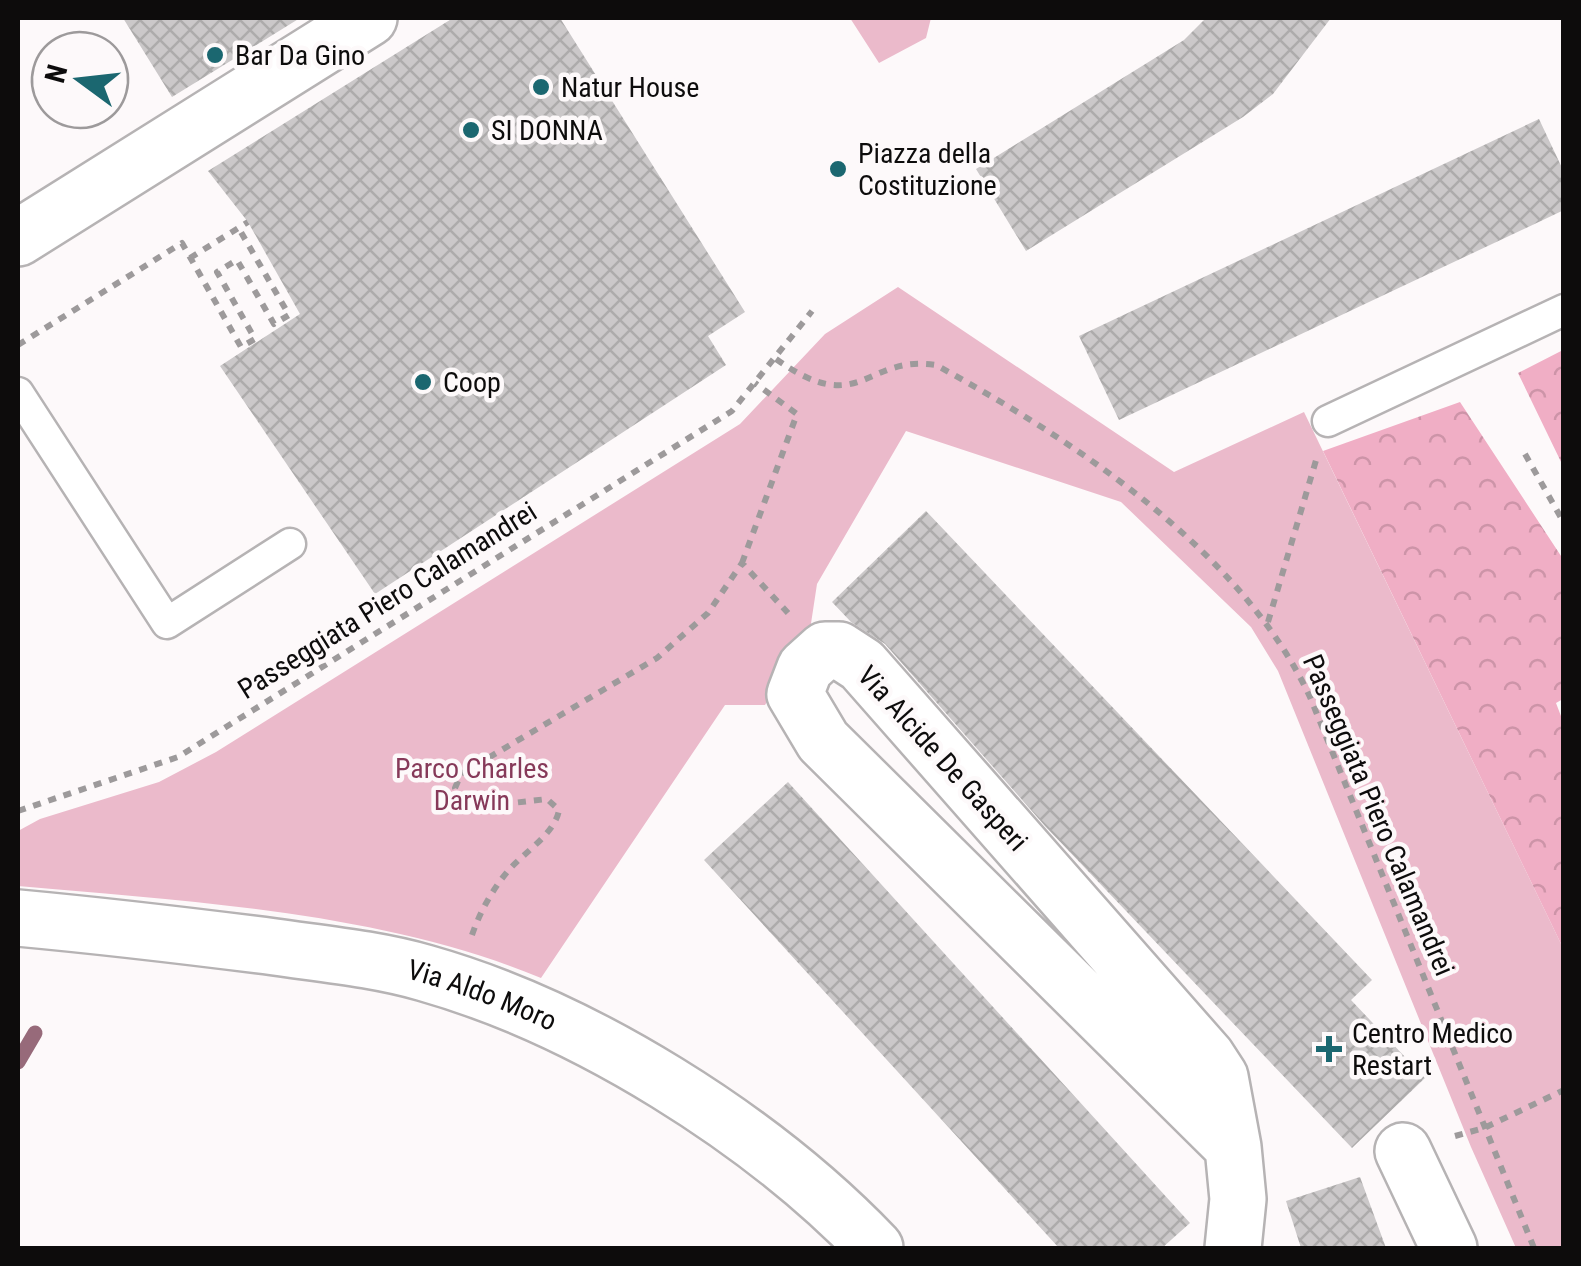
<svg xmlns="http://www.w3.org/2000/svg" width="1581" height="1266" font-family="'Roboto Condensed',sans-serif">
  <defs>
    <pattern id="forest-crowns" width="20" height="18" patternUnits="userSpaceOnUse" patternTransform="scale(2.5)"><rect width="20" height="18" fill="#f0aec5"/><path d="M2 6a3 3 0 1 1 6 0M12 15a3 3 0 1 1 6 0" fill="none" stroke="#cd94a8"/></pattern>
    <pattern id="building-cross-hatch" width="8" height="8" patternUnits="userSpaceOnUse" patternTransform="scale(2.5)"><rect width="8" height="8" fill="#cbc8c9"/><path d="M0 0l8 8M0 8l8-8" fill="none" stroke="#adabab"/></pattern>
  </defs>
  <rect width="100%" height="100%" fill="#fdf9fa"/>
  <!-- green -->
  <path fill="#ebbacb" d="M850,18H931L926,38L879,63Z
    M898,287L1174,472L1304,412L1563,948V1248H1516L1471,1147L1278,671L1251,627L1121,502L906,431L817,584L810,630L765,705H725L541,978C383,912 187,901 18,886V831L40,819L159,782L216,752L740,424L825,334Z"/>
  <!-- forest -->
  <path fill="url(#forest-crowns)" d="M1563,350V466L1518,373Z
    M1460,402L1563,559V699L1556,703L1564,724L1563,948L1323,451Z"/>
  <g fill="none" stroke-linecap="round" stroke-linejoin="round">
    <!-- stream -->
    <path stroke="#976a7a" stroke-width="15" d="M18,1062L35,1033"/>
  </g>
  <!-- building -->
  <path fill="url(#building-cross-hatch)" d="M123,18H300L172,97Z
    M453,18H560L745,312L708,336L726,365L375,594L220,366L300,314L248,222L208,171Z
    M1206,18H1331L1273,94L1243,117L1026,251L976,169L1184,40Z
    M1539,119L1564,172V210L1119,420L1079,336Z
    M926,511L1372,980L1351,1000L1425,1078L1352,1148L1045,826L885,644L851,622L832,602Z
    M788,782L1190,1223L1162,1248H1059L704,860Z
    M1360,1177L1386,1248H1301L1286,1201Z"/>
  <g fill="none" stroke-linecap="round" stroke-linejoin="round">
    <!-- lane casing -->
    <g stroke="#b6b3b4" stroke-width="35">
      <path id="lane" d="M18,393L167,623L290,544
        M1328,421L1564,310"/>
    </g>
    <!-- street casing -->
    <g stroke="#b6b3b4" stroke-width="60">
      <path id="street" d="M18,238L369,18
        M825,650H839L862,665L1207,1057L1220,1077L1233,1147L823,741L795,694L805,668Z
        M1403,1151L1449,1248
        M1233,1248L1238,1199L1233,1147"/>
    </g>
    <!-- secondary casing -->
    <g stroke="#b6b3b4" stroke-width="60">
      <g id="secondary">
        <path id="s1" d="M18,918C104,926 189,936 275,947C324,954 377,959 425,973C584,1018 761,1129 875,1248"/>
      </g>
    </g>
    <!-- path -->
    <path stroke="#9d9a9b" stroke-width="6" stroke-dasharray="8 8" stroke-linecap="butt" d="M190,258L248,222
      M18,345L182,243L241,347L255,339L217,272L237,260L274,324L289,315L238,227
      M776,359C861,420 865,354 936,365C1075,441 1241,550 1310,697L1534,1248
      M1525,454L1564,523
      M742,563L797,414L755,383
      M1268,622L1317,457
      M18,811L178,757L732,411L812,311
      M472,935C480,912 492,890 508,871C523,853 555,834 559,810L547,799L487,806L463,803L455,788L461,774L657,658L708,613L742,563L788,613
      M1455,1136L1484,1128L1564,1090"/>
    <!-- lane -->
    <use href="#lane" stroke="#fff" stroke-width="30"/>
    <!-- street -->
    <use href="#street" stroke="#fff" stroke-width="55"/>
    <!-- secondary -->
    <use href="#secondary" stroke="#fff" stroke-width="55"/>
  </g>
  <!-- markers -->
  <g fill="#1b6770" stroke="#fdf9fa" stroke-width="4">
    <circle cx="215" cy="55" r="10"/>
    <circle cx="541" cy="87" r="10"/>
    <circle cx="471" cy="130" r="10"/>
    <circle cx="838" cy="169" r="10"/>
    <circle cx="423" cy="382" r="10"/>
    <path d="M1324 1034h10v10h10v10h-10v10h-10v-10h-10v-10h10z"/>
  </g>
  <g text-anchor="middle" stroke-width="9" stroke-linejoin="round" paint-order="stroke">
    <!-- poi labels -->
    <g font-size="28" fill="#0d0c0c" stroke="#fdf9fa" text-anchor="start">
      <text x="235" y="65">Bar Da Gino</text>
      <text x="561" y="97">Natur House</text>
      <text x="491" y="140">SI DONNA</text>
      <text x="858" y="163">Piazza della<tspan x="858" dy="32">Costituzione</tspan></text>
      <text x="443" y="392">Coop</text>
      <text x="1352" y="1043">Centro Medico<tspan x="1352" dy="32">Restart</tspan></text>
    </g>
    <!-- street labels -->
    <g font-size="28" fill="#0d0c0c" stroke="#fdf9fa">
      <text transform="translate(387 600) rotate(-32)" y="10">Passeggiata Piero Calamandrei</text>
      <text transform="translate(943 758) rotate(48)" y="10">Via Alcide De Gasperi</text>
      <text transform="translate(1379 815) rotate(67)" y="10">Passeggiata Piero Calamandrei</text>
      <text dy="10" stroke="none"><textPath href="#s1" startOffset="472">Via Aldo Moro</textPath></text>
    </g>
    <!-- park labels -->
    <g font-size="28" fill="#863959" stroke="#fdf9fa">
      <text x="472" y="778">Parco Charles<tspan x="472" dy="32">Darwin</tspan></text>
    </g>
  </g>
  <!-- border -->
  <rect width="1581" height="1266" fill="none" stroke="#0d0c0c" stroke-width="40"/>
  <!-- north arrow -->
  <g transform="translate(80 80) rotate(285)"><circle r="48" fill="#fdf9fa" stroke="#9d9a9b" stroke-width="2.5"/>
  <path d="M0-8L18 38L0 25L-18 38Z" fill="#1b6770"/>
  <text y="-15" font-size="28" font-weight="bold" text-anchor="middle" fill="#0d0c0c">N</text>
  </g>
</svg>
